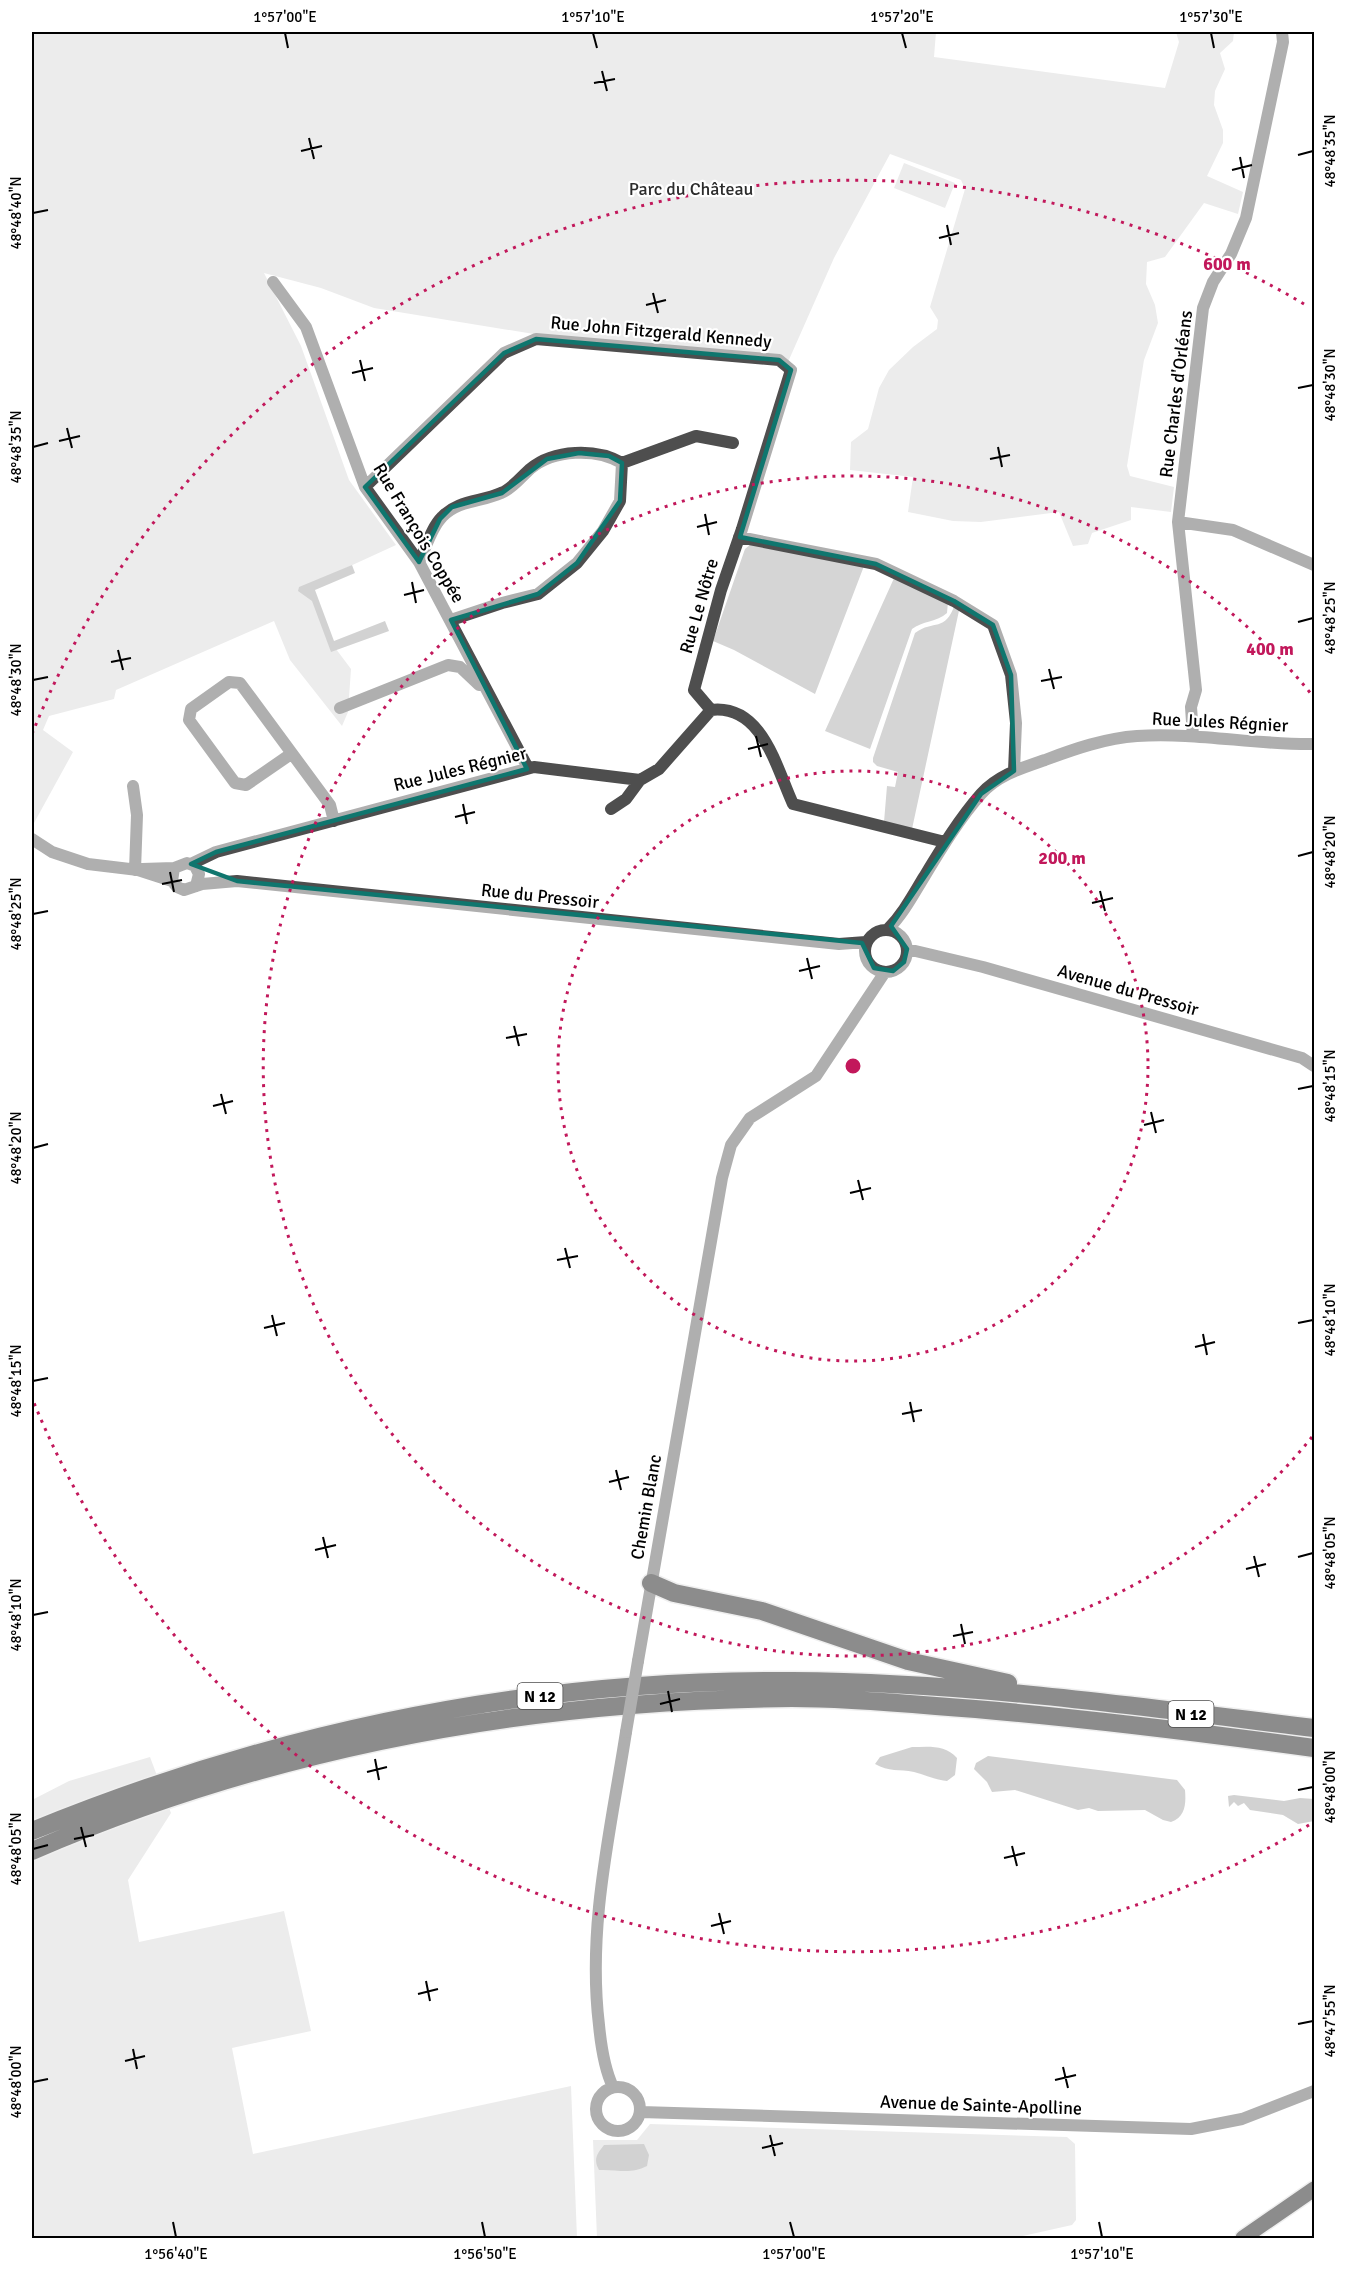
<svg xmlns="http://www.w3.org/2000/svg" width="1346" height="2270" font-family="Signika,sans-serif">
  <rect width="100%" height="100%" fill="#fff"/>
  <!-- green -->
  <path fill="#d5d5d5" d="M32,32H936L934,57L1165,88L1179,42L1176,32H1234L1233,41L1220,53L1225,69L1215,91L1214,105L1223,130V143L1207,176L1243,192L1238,214L1204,203L1165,257L1147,262L1146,284L1155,305L1158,323L1144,360L1127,466L1130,476L1174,487L1171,512L1131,507V520L1092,533L1088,544L1073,546L1059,512L981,522L953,521L908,512L913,477L850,470L851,442L868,429L879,388L889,370L913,347L937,329L938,320L930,307L965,189L961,180L890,154L834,258L788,362L546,336L374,308L321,288L264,273L301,346L349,480L396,545L311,584L333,645L351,669L348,712L342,726L290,660L274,621L116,690L114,699L49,716L43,730L73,752L34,823L32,821Z
    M904,163L955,183L945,208L894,188Z
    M751,544L864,566L815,694L734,650L713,641L745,549Z
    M895,576L948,602L947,613C937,622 922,621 912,629L870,749L825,731Z
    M955,604L960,606L912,829L884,822L887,786L895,787L898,772L877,766L873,762V758L915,633C934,619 945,633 955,604Z
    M150,1757L171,1813L128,1880L139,1942L284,1911L311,2031L232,2048L253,2154L571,2086L577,2238H32V1800L69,1781Z
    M650,2124L1067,2137L1075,2144L1076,2220L1072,2225L1014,2238H597L593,2140H637Z"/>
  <!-- water -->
  <path fill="#9c9c9c" d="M352,565L355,573L315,590L334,641L385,621L389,631L331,652L312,601L298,591L299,587Z
    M912,1747C928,1747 945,1744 957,1758L955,1775L947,1781C935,1780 926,1775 914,1772C899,1769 889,1772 875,1764L880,1757Z
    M988,1756L1177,1780L1185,1790C1186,1803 1186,1817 1171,1822L1163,1820L1145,1810L1098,1811L1089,1808L1078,1810L1015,1790L992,1792L987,1782L974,1769L976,1763Z
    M1234,1795L1284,1801L1300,1798L1314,1799V1821L1298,1824L1283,1815L1250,1810L1244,1803L1238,1806L1234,1802L1229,1807L1228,1796Z
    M644,2144L649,2155L647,2166C630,2175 616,2169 599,2170C593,2159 597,2154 604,2145Z"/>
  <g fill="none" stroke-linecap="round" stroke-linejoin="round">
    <!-- major casing -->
    <g stroke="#dbdbdb" stroke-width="18">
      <path id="major" d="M1243,2238L1314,2189"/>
    </g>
    <!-- highway casing -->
    <g stroke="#dbdbdb" stroke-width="21">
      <path id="highway" d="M651,1583L674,1593L762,1611L908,1661L1008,1683
        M32,1831C274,1732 530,1679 792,1681C966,1682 1142,1707 1314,1728
        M32,1851C273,1747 529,1700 792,1698C840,1698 888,1702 936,1706C1063,1715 1189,1731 1314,1748"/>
    </g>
    <!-- minor -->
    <path stroke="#4e4e4e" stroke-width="12" d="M273,282L306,327L365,487L419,562L528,768
      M365,487L504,353L536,339L779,360L791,370L742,529L721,590L694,690L711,710
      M1178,522L1233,530L1314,565
      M739,537L876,564L954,601L993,625L1011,675L1016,723L1014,771
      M419,562C426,548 431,528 442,517C458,500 481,502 501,493C512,489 521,477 530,469C554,449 596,448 622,463L696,436L733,443
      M451,620L502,603L538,594L577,563L603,531L620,501L622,463
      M340,708L448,665L460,667L479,685
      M1193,736L1191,707L1196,690L1178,522L1203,308L1213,282L1231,254L1246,218L1283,42L1282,32
      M291,754L246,785L235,783L189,720L191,709L229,682L240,683L330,805L334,821
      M133,786L137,815L135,870
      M611,809L626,799L640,780
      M32,839L52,852L88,864L138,870L172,881
      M191,864L216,852L534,767L640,780L659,769L711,710C762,704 776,767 793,804L945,842
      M142,869L174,868
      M196,886L199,874L195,866L187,863L174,868L172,881L177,887L184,890L202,884L237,881L839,944L866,942
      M888,929C903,914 913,895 924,877C941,849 959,819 981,794C998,775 1022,768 1045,760C1074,749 1106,738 1137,736C1196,732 1255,745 1314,744
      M865 951a21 21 0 1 1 42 0a21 21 0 1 1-42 0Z
      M907,949L983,967L1302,1058L1314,1066
      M638,1661L722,1178L731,1145L750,1118L816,1076L885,972
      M613,2087C604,2068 601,2046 599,2025C587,1926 611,1829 626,1732
      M596 2109a22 22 0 1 1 44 0a22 22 0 1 1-44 0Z
      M641,2112L1191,2129L1242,2119L1314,2091"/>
    <!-- major -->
    <use href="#major" stroke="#000" stroke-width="15"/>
    <!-- highway -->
    <use href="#highway" stroke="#000" stroke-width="18"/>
    <!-- minor-bridge -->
    <path stroke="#4e4e4e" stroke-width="12" d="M626,1732L638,1661"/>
  </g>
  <!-- marked area -->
  <path d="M0 0H1346V2270H0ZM536,339L779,360L791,370L740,537L876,564L954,601L993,625L1011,675L1014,771L981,794L891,926L907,949L904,962L893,971L874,968L862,943L237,881L191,864L216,852L527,769L451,620L538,594L577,563L620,501L622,463L609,456L579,453L547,459L502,493L452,507L440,519L419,562L365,487L504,353Z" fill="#fff" fill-opacity=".55" fill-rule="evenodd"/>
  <path fill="none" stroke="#0f766e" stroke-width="4.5" stroke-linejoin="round" d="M536,339L779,360L791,370L740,537L876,564L954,601L993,625L1011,675L1014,771L981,794L891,926L907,949L904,962L893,971L874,968L862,943L237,881L191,864L216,852L527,769L451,620L538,594L577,563L620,501L622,463L609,456L579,453L547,459L502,493L452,507L440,519L419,562L365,487L504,353Z"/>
  <!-- ticks -->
  <path fill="none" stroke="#000" stroke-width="2" d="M285,33L288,48M593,33L597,48M902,33L906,48M1211,33L1214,48M602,71L607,91M594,83L615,79M309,138L314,159M301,151L322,146M1298,155L1313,151M1240,157L1244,178M1232,170L1252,165M33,213L48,210M947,225L951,245M939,238L959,233M653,293L658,313M646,305L666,300M360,360L365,381M352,373L373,368M1298,388L1313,385M67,428L72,448M59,441L80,436M33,447L48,443M998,447L1002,467M990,459L1010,455M705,514L709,535M697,527L717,522M412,582L416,603M404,595L424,590M1298,622L1313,618M118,650L123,670M111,662L131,658M1049,669L1054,689M33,680L48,677M1041,681L1062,677M756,736L761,757M748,749L768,744M463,804L467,824M455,817L475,812M1298,856L1313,852M170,872L174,892M162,884L182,880M1100,891L1105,911M1092,903L1113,898M33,914L48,911M807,958L812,979M799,971L820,966M514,1026L519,1046M506,1038L527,1034M1298,1089L1313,1086M221,1094L226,1114M213,1106L233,1101M1151,1112L1156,1133M1144,1125L1164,1120M33,1148L48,1144M858,1180L863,1200M850,1193L871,1188M565,1248L570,1268M557,1260L578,1256M272,1315L277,1336M1298,1323L1313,1320M264,1328L285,1323M1203,1334L1207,1355M1195,1347L1215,1342M33,1381L48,1378M910,1402L914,1422M902,1414L922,1410M616,1470L621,1490M609,1482L629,1477M323,1537L328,1558M315,1550L336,1545M1254,1556L1259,1577M1298,1557L1313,1553M1246,1569L1266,1564M33,1615L48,1612M961,1624L965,1644M953,1636L973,1632M668,1691L672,1712M660,1704L680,1699M375,1759L379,1780M367,1772L387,1767M1298,1790L1313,1787M81,1827L86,1847M74,1839L94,1835M1012,1846L1017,1866M33,1849L48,1845M1004,1858L1025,1853M719,1913L724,1934M711,1926L731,1921M426,1981L430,2001M418,1994L438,1989M1298,2024L1313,2021M133,2049L137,2069M125,2061L145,2056M1063,2067L1068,2088M1055,2080L1076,2075M33,2082L48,2079M770,2135L775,2156M762,2148L783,2143M173,2222L176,2237M482,2222L485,2237M790,2222L794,2237M1099,2222L1102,2237"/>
  <!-- distance rings -->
  <g fill="none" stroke="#c2185b" stroke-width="3" stroke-dasharray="3 6">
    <circle cx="853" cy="1066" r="295"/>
    <path d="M1312 1437A590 590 0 1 1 1312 695"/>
    <path d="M1309 1825A885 885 0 0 1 32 1398M32 734A885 885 0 0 1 1309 307"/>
  </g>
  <g text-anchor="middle" stroke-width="4.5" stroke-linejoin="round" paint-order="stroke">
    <!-- shield labels -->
    <g fill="#fff" stroke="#4c4c4c" stroke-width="1.5">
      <rect x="517.5" y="1683" width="45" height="26" rx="4.5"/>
      <rect x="1168.5" y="1701" width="45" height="26" rx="4.5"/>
    </g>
    <g font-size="16" font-weight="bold" fill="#000">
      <text x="540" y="1702">N 12</text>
      <text x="1191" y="1720">N 12</text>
    </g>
    <!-- park labels -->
    <g font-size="18" fill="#2c2c2c" stroke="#fff">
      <text x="691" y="195">Parc du Château</text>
    </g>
    <!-- street labels -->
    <g font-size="18" fill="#000" stroke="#fff">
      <text transform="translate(661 332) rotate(5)" y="6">Rue John Fitzgerald Kennedy</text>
      <text transform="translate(1176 394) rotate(-83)" y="6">Rue Charles d'Orléans</text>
      <text transform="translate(419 533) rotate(59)" y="6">Rue François Coppée</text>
      <text transform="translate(699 606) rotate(-74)" y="6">Rue Le Nôtre</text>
      <text transform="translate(1220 722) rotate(3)" y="6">Rue Jules Régnier</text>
      <text transform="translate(460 769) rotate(-14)" y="6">Rue Jules Régnier</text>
      <text transform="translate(540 896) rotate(6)" y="6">Rue du Pressoir</text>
      <text transform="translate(1128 990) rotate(16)" y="6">Avenue du Pressoir</text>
      <text transform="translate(646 1507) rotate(-80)" y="6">Chemin Blanc</text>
      <text transform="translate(981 2105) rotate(2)" y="6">Avenue de Sainte-Apolline</text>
    </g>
  </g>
  <circle cx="853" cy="1066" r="9" fill="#c2185b" stroke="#fff" stroke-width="3"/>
  <g font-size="18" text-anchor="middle" font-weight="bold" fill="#c2185b" stroke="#fff" stroke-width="4.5" stroke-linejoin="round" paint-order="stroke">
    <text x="1227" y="270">600 m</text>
    <text x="1270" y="655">400 m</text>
    <text x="1062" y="864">200 m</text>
  </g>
  <!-- border -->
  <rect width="1346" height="2270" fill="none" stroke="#ffffff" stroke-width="66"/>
  <rect x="33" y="33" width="1280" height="2204" fill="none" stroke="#000" stroke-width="2"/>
  <g font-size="15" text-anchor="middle" fill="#000">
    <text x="285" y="22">1°57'00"E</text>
    <text x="593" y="22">1°57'10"E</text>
    <text x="902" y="22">1°57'20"E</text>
    <text x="1211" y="22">1°57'30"E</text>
    <text transform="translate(1330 151) rotate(-90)" y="5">48°48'35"N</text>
    <text transform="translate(16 213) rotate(-90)" y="5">48°48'40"N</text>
    <text transform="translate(1330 385) rotate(-90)" y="5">48°48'30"N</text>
    <text transform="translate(16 447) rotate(-90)" y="5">48°48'35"N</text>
    <text transform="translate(1330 618) rotate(-90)" y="5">48°48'25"N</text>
    <text transform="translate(16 680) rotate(-90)" y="5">48°48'30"N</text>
    <text transform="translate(1330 852) rotate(-90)" y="5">48°48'20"N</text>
    <text transform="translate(16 914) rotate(-90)" y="5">48°48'25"N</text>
    <text transform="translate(1330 1086) rotate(-90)" y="5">48°48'15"N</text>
    <text transform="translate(16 1148) rotate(-90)" y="5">48°48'20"N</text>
    <text transform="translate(1330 1320) rotate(-90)" y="5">48°48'10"N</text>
    <text transform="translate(16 1381) rotate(-90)" y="5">48°48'15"N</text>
    <text transform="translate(1330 1553) rotate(-90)" y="5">48°48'05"N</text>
    <text transform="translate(16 1615) rotate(-90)" y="5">48°48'10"N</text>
    <text transform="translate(1330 1787) rotate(-90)" y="5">48°48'00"N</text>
    <text transform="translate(16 1849) rotate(-90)" y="5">48°48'05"N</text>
    <text transform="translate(1330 2021) rotate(-90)" y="5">48°47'55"N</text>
    <text transform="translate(16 2082) rotate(-90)" y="5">48°48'00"N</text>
    <text x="176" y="2259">1°56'40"E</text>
    <text x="485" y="2259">1°56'50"E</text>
    <text x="794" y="2259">1°57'00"E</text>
    <text x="1102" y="2259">1°57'10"E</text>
  </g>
</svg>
